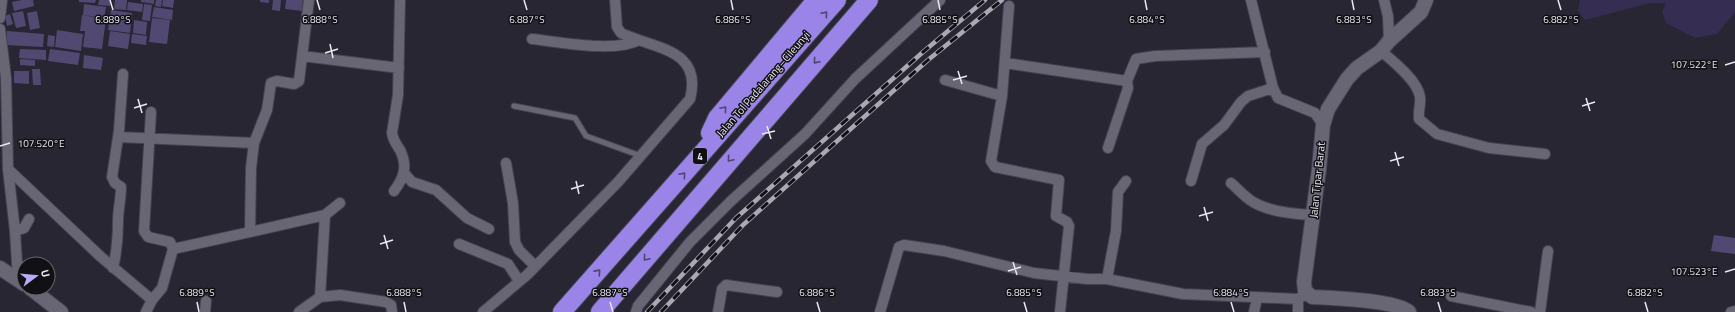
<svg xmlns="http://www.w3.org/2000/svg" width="1735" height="312" font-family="'Titillium Web',sans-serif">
  <rect width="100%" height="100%" fill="#282632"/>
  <!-- green -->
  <path fill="#352d52" d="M1580,0H1735V12L1717,34L1695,38L1666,23L1662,12L1666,3H1650L1585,20L1578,11Z"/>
  <!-- building -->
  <path fill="#514972" d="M22,0H33L34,6L14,11L12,2Z
    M79,0H96L95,3L79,2Z
    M99,0H111L110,6L98,5Z
    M115,0H127L126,10L114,9Z
    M141,0H154V4L141,2Z
    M156,0H162L161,7L155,6Z
    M163,0H174L173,8L162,6Z
    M260,0H269V3L260,2Z
    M273,0H281L280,11L272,10Z
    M286,0H303L302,11L285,9Z
    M128,2L143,4L142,12L127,10Z
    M84,4L106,7L104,18L83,15Z
    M144,4L152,5L150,21L142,20Z
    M154,7L173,10L172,20L152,17Z
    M111,10L132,13L131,22L122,21L131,23L130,33L108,30Z
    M23,11L26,26L16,28L12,13Z
    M37,11L40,28L30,30L27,13Z
    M10,14L13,24L7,26L5,16Z
    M82,15L106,19L102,49L83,47L85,31H80Z
    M152,18L170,20L167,44L149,42Z
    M134,20L147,22L146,35L133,33Z
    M57,30L83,34L81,51L55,47Z
    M7,31L44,34L43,47L6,45Z
    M110,31L130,34L128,49L108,46Z
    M132,34L147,36L146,45L131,43Z
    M48,35L55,36L54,47L47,46Z
    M20,49L46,50V60L19,58Z
    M50,49L80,53L78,65L48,61Z
    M84,55L103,58L101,70L83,68Z
    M20,59L35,60V66L20,65Z
    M32,69H40L41,85H33Z
    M14,71H29V84L14,83Z
    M1714,235L1735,238V254L1711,251Z"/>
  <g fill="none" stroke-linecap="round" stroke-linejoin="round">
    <!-- lane casing -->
    <g stroke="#45434e" stroke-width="7">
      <path id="lane" d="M514,106L575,118L586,136L641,156"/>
    </g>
    <!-- street casing -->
    <g stroke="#45434e" stroke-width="12">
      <path id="street" d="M1251,0L1273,88L1278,98L1315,113L1323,125
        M1384,0L1388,16L1389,41
        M1009,6L1002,96L991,161L995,167L1059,180L1056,216L1067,222L1069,226L1060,312
        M0,18L2,0
        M0,29L6,78L8,169L15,231L18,279
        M532,39C560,42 615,53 639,40
        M1381,51C1393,61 1418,81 1420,97C1421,104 1418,111 1419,119L1437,134L1489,148L1545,154
        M302,56L399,68
        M1005,63L1127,81L1128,88L1108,148
        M945,80L1002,96
        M1127,81L1136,59L1155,56L1265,52
        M151,112L144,231L148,237L170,242L173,249
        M118,137L254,143
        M506,163L513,203L515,242L519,250L535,266
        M8,169L101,257L152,300
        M405,174L412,182L436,190L467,218L489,229
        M1191,181L1202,144L1224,125L1241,102L1248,96L1273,88
        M1231,183C1238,189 1245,197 1253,202C1270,212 1294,214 1314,215
        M394,191C404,178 408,166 400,150C396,144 393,140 392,133L398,95L400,0
        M15,231L24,228L29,219
        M250,232L325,215L340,203
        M459,244L508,264L519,281
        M113,268C117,251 118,238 118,221C118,210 121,199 121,187L115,183L112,177L119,131L123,74
        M1107,279L1116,231L1118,192L1126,181
        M1451,296L1531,312
        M320,297L340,295L386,302L391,305L392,312
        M146,312L152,300L162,288L173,249L250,232L251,168L254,143L267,110L271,83L277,81L294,84L299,81L309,0
        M205,312L206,301
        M299,312L320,297L325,215
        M483,312L527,275L618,182L690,99C703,49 655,49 621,33L617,27L615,0
        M636,312L638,306L690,242L731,201L805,134L855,79L940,0
        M718,312L722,289L726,285L777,292
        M880,312L899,247L904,245L944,251L1034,273L1087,279H1107L1183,294L1298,299
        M1254,312L1257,298
        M1298,312V299L1303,296
        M1540,312L1548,251
        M1731,312L1735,311"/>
    </g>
    <!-- secondary casing -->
    <g stroke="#45434e" stroke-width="16">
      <path id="secondary" d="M0,268L24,284
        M30,288L61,312
        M1409,312C1396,300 1331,298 1312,297L1305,291L1304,282L1319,169L1323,125L1328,109L1347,79L1357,68L1381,51L1389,41L1421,12L1426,0"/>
    </g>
    <!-- highway casing -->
    <g stroke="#45434e" stroke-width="20">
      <path id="highway" d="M710,133L717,118L816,0
        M562,312L837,0
        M600,312L869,0"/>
    </g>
    <!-- lane -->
    <use href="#lane" stroke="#686674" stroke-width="5"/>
    <!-- street -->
    <use href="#street" stroke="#686674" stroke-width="10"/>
    <!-- secondary -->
    <use href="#secondary" stroke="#686674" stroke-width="14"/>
    <!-- highway -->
    <use href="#highway" stroke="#9a84e7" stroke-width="18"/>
    <!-- rail casing -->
    <g stroke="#aaa8b2" stroke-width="4.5">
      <path id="rail" d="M647,312L736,218L923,52L985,0
        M661,312L743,225L928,60L1002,0"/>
    </g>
    <!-- rail -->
    <use href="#rail" stroke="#111015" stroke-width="3" stroke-dasharray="9" stroke-linecap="butt"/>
  </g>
  <!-- one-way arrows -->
  <defs><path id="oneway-chevron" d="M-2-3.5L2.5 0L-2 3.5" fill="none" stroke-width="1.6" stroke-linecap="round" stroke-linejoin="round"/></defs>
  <g stroke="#4f4473">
    <use href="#oneway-chevron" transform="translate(825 14) rotate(-49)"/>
    <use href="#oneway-chevron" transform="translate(816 61) rotate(131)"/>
    <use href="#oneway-chevron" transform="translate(724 109) rotate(-50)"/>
    <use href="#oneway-chevron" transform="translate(730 159) rotate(130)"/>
    <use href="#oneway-chevron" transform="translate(683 175) rotate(-49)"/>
    <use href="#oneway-chevron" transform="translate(646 258) rotate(130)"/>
    <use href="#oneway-chevron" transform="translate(598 272) rotate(-48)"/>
  </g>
  <!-- ticks -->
  <path fill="none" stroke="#eae9f2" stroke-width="1.5" d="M110,0L113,10M317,0L320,10M524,0L527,10M731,0L733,10M938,0L940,10M1145,0L1147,10M1352,0L1354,10M1558,0L1561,10M330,44L333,58M325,53L338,49M1725,65L1735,62M958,71L962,84M953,80L967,76M1586,98L1590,111M138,99L142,113M1582,106L1595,102M134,108L147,104M767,126L771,139M762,134L775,131M0,146L10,143M1395,152L1399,166M1390,161L1404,157M576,181L579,194M571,189L584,185M1204,207L1208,221M1199,216L1213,212M384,235L388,249M380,244L393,240M1013,262L1017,275M1008,271L1021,267M1725,272L1735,269M197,302L199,312M404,302L406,312M610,302L613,312M817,302L820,312M1024,302L1027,312M1231,302L1234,312M1438,302L1441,312M1645,302L1648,312"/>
  <g text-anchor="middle" stroke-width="3" stroke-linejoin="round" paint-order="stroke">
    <!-- shield labels -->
    <rect fill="#111015" stroke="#a9a8b0" stroke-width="1" x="693" y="148" width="14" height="16" rx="3"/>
    <g font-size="10" font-weight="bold" fill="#eae9f2">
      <text x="700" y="160">4</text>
    </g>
    <!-- street labels -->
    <g font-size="11" fill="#eae9f2" stroke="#111015">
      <text transform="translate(763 84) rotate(-49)" y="4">Jalan Tol Padalarang–Cileunyi</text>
      <text transform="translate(1317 180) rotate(-84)" y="4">Jalan Tipar Barat</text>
    </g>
  </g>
  <g font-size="10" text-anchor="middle" fill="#eae9f2" stroke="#111015" stroke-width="3" stroke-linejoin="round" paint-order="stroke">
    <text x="113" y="23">6.889°S</text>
    <text x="320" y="23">6.888°S</text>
    <text x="527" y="23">6.887°S</text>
    <text x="733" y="23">6.886°S</text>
    <text x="940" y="23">6.885°S</text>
    <text x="1147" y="23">6.884°S</text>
    <text x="1354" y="23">6.883°S</text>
    <text x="1561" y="23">6.882°S</text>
    <text x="1694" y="68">107.522°E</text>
    <text x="41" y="147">107.520°E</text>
    <text x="1694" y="275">107.523°E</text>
    <text x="197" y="296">6.889°S</text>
    <text x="404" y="296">6.888°S</text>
    <text x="610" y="296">6.887°S</text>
    <text x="817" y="296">6.886°S</text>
    <text x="1024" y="296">6.885°S</text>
    <text x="1231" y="296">6.884°S</text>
    <text x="1438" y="296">6.883°S</text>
    <text x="1645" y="296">6.882°S</text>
  </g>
  <!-- north arrow -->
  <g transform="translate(36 276) rotate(74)"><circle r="19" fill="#111015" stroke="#68676d"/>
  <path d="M0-3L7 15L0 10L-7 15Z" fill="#b9abf7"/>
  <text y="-6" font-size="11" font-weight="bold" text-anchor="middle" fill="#eae9f2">U</text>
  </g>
</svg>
